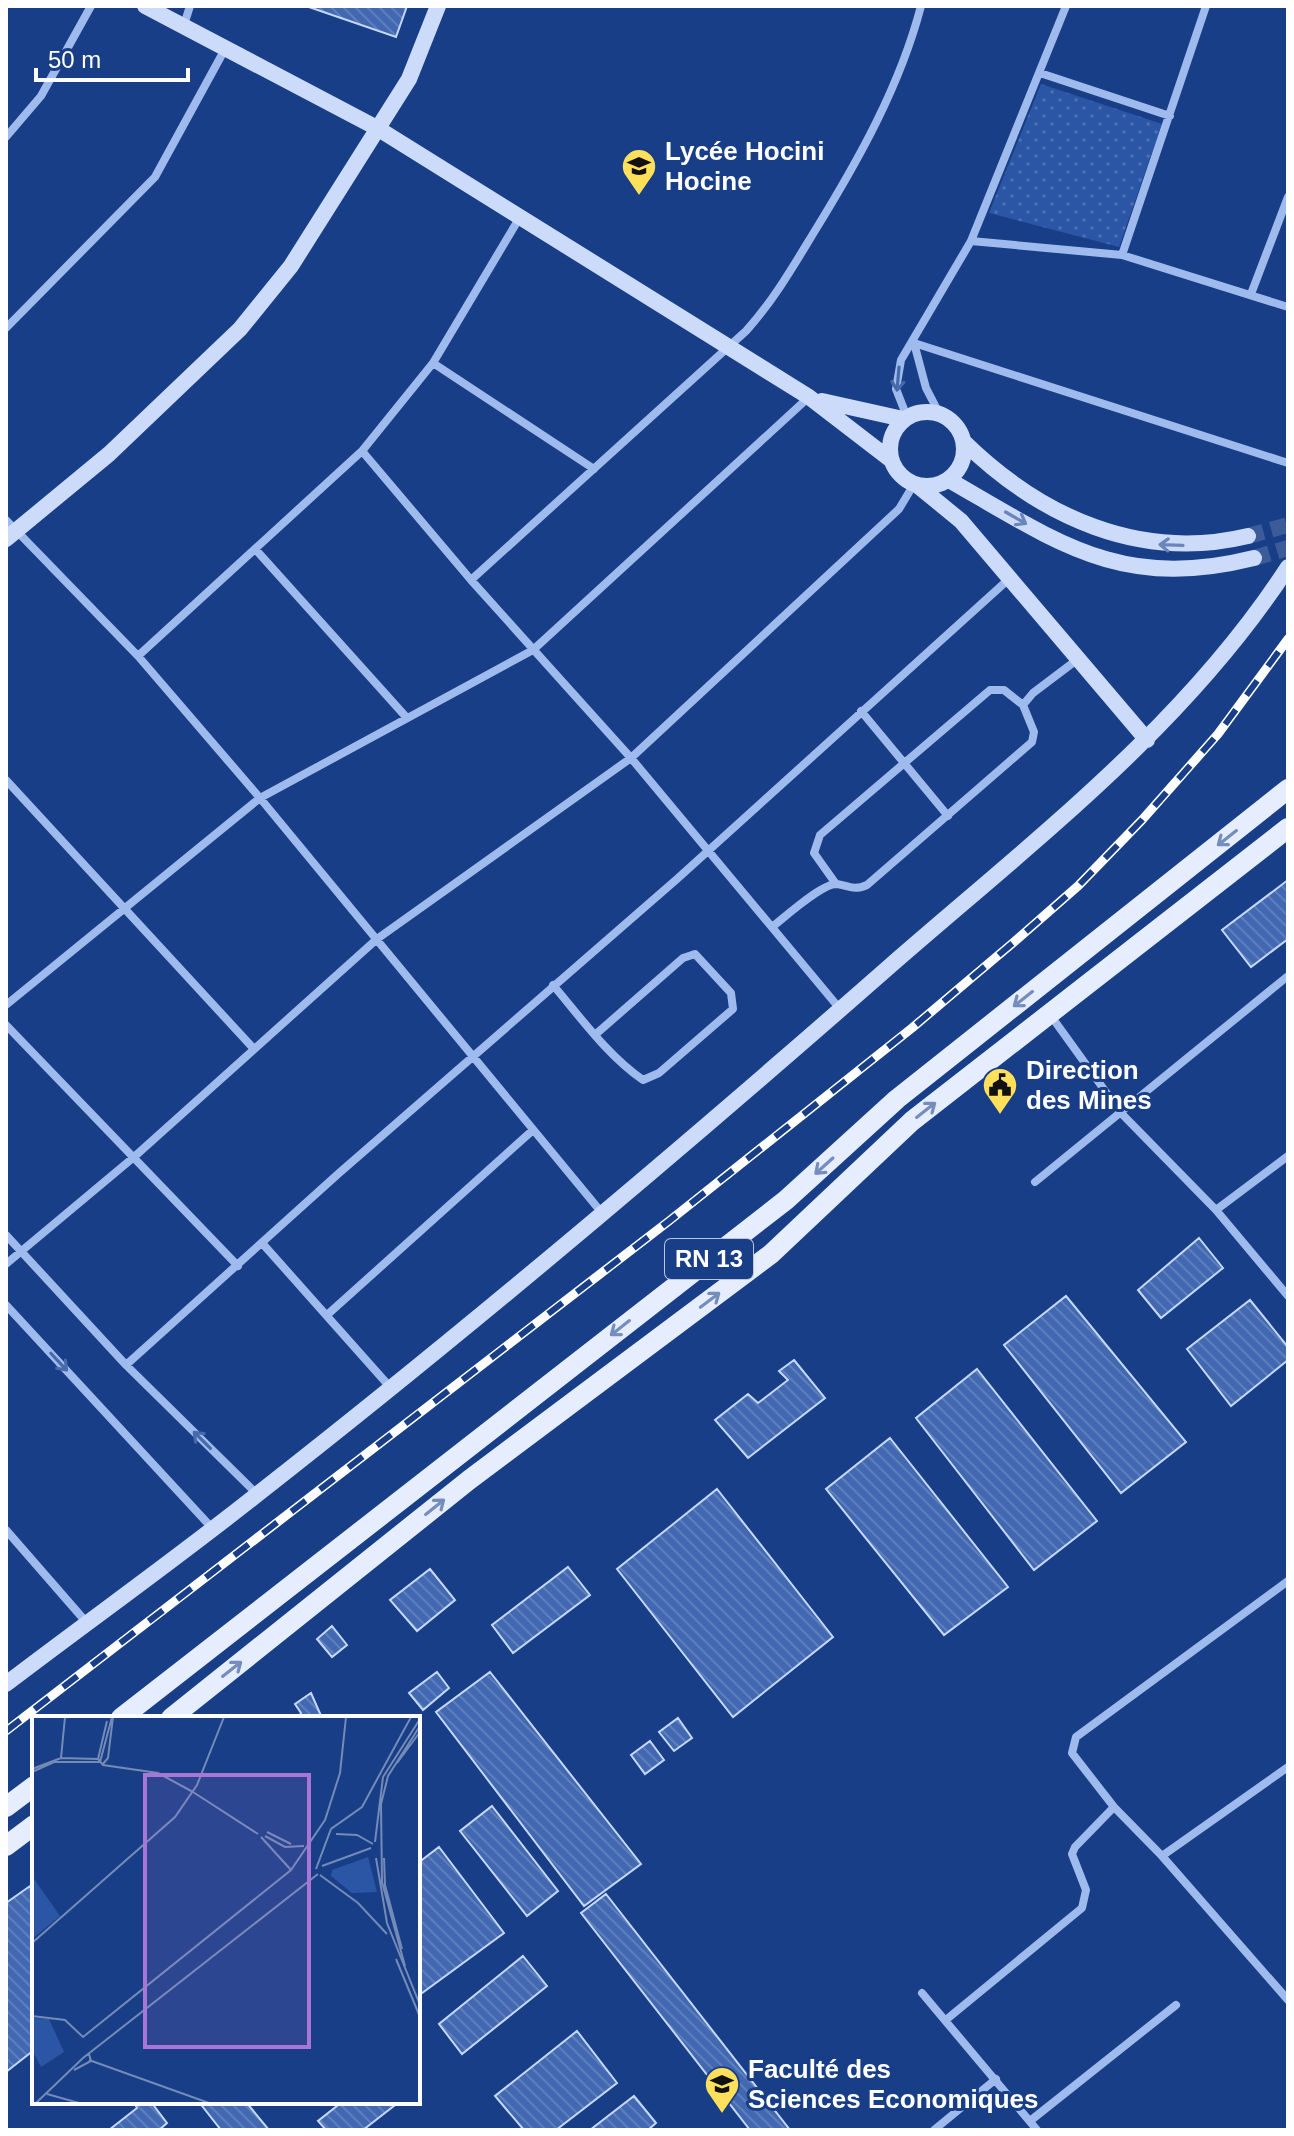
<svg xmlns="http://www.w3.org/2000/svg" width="1294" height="2136" font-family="Arial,sans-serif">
  <defs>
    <pattern id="park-dots" width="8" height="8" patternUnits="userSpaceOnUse" patternTransform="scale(2)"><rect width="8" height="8" fill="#2b56a5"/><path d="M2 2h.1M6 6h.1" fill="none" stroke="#4b6fb2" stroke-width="1.8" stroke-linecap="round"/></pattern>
    <pattern id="building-back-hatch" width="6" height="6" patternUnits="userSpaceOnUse" patternTransform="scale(2)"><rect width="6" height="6" fill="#4168b1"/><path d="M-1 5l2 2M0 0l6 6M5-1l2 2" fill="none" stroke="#5e7fbd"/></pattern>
  </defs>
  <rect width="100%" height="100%" fill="#183e87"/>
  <!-- park -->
  <path fill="url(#park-dots)" d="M1041,84L1162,124L1119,247L989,213Z"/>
  <!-- building -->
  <path fill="url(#building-back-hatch)" stroke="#c5d8f9" stroke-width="2" d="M306,6H407L396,37Z
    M1288,880V939L1251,967L1222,930Z
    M1199,1238L1223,1268L1161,1318L1138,1290Z
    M1066,1296L1186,1442L1121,1493L1004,1345Z
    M1250,1300L1288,1347V1360L1231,1406L1187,1349Z
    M794,1360L825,1398L748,1458L715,1420L748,1394L758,1403L788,1380L779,1371Z
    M977,1369L1097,1521L1034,1570L916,1418Z
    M890,1438L1008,1587L944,1635L826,1489Z
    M717,1489L833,1637L733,1717L617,1569Z
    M568,1567L590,1595L513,1653L492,1625Z
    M430,1569L455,1600L417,1631L390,1600Z
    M332,1626L347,1645L332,1657L317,1639Z
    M437,1672L449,1688L423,1710L409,1693Z
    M490,1672L641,1864L584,1906L436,1712Z
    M311,1693L322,1718H298L301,1713L295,1704Z
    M678,1718L692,1738L674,1751L659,1732Z
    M650,1741L664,1760L645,1774L631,1755Z
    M492,1806L558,1891L527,1916L460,1831Z
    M439,1847L504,1933L418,1996V1863Z
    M30,1886L34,1891V2050L6,2072V1903Z
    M606,1894L790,2130H750L581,1913Z
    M523,1956L547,1986L462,2054L439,2024Z
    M577,2031L617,2083L556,2130H524L495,2096Z
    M634,2096L656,2123L648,2130H590Z
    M134,2102H151L167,2123L159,2130H109L137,2108Z
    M199,2102H246L269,2130H221Z
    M342,2102H399L363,2130H326L318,2121Z"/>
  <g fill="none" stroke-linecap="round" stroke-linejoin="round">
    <!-- secondary-tunnel -->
    <path stroke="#3b5b99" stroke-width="16" stroke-dasharray="16 8" stroke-linecap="butt" d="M1248,536L1288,525
      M1254,558L1288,548"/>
    <!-- street -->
    <path stroke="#9fbbed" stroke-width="8" d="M184,25L190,6
      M1040,73L1170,116
      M6,137L41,96L91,6
      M971,241L1122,255L1288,307
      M1122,255L1206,6
      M1251,294L1288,197
      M6,328L155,177L225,49
      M914,343L1288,463
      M914,343L926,388L939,413
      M433,363L594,469
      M907,417L896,389L901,360L971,241L1066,6
      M362,451L471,580L631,758L840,1009
      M6,520L138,656L260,798L602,1213
      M256,550L407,718
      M471,580L746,331C774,300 794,265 816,229C859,159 900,86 921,6
      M138,656L362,451L433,363L520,217
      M861,711L948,816
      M6,780L254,1049
      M836,884L814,853L820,835L990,690H1004L1023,705
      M772,927C785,917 822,883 837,884C850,886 853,891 867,885L1032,742L1034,732L1023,705L1033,693L1078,659
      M553,985C581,1018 608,1056 643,1080L659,1073L733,1009L731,993L695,954L683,958L596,1034
      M6,1005L260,798L533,650L809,397
      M1051,1016L1121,1113L1216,1210L1288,1296
      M6,1025L238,1266
      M1035,1182L1288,976
      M1216,1210L1288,1156
      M6,1235L126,1365L257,1494
      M262,1243L390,1387
      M6,1264L134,1157L377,939L631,758L899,509L914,484
      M6,1305L212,1528
      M327,1315L533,1130
      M126,1365L338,1174L677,879L1010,578
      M6,1530L87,1623
      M1288,1581L1076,1737L1072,1753L1114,1807L1162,1856L1288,2000
      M1162,1856L1288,1767
      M922,1993L1037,2130
      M947,2019L1082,1908L1086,1890L1072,1854L1075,1847L1114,1807
      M1030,2121L1176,2005
      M934,2130L996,2079"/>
    <!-- secondary -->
    <path stroke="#ccdbf9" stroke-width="16" d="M145,6L377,128L809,397L891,460
      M822,401L903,419
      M890 449a37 37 0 1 1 74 0a37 37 0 1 1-74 0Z
      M964,442C1041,517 1140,562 1248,536
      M949,480C1059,543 1121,591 1254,558
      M917,485L961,521L1147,740
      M6,539L109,454L240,329L291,266L409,79L438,6
      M6,1684C90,1620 176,1559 259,1493C475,1324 685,1146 890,966C1032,842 1185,726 1288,567"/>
    <!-- primary -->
    <path stroke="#e5edff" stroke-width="20" d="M121,1718L786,1200L897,1099L1288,789
      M171,1718L469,1480L771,1254L912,1121L1288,828
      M6,1807L34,1786
      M6,1846L34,1825"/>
    <!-- rail casing -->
    <g stroke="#fff" stroke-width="9">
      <path id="rail" d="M6,1731L669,1221L912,1028L1014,942L1078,886L1142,820L1218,734L1288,639"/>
    </g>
    <!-- rail -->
    <use href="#rail" stroke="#183e87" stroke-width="6" stroke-dasharray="18" stroke-linecap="butt"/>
  </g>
  <!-- one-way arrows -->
  <defs><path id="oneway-shaft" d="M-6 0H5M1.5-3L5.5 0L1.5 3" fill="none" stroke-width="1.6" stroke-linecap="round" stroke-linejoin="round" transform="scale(2)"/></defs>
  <g stroke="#476aab">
    <use href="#oneway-shaft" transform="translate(898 379) rotate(95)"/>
    <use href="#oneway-shaft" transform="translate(59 1362) rotate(47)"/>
    <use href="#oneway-shaft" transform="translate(202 1440) rotate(-135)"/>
  </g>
  <g stroke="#6985ba">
    <use href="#oneway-shaft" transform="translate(1016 518) rotate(30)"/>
    <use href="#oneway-shaft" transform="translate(1171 545) rotate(-178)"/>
  </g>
  <g stroke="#748dbd">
    <use href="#oneway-shaft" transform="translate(1227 838) rotate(142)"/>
    <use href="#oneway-shaft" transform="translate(1023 999) rotate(142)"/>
    <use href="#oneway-shaft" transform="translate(926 1110) rotate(-38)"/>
    <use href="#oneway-shaft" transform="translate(824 1166) rotate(138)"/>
    <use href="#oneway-shaft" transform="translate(710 1300) rotate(-37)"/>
    <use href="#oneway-shaft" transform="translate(620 1328) rotate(142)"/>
    <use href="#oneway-shaft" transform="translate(435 1507) rotate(-39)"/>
    <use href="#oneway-shaft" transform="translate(232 1669) rotate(-38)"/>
  </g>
  <!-- icons -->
  <defs>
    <g id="school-pin" transform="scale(1.8)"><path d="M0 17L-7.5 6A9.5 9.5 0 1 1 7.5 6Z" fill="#ffe05b" stroke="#183e87"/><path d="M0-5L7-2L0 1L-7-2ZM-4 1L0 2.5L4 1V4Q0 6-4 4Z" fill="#111"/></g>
    <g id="civic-pin" transform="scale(1.8)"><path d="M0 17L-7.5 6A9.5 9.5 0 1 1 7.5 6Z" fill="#ffe05b" stroke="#183e87"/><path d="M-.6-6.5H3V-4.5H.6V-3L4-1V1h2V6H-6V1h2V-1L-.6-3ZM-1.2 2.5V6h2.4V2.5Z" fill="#111"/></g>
    <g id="university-pin" transform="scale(1.8)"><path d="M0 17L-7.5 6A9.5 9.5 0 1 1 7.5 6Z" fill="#ffe05b" stroke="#183e87"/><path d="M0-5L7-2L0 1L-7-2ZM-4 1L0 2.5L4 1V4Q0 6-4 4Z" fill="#111"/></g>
  </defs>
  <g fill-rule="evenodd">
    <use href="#school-pin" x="639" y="166"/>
    <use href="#civic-pin" x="1000" y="1085"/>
    <use href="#university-pin" x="722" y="2084"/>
  </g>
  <g text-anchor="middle" stroke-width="6" stroke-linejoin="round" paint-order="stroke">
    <!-- shield labels -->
    <rect fill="#183e87" stroke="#bac5db" stroke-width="2" x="665" y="1239" width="88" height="40" rx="6"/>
    <g font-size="24" font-weight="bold" fill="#fff">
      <text x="709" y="1267">RN 13</text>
    </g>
    <!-- poi labels -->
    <g font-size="26" font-weight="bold" fill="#fff" stroke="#183e87" text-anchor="start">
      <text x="665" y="160">Lycée Hocini<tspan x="665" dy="30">Hocine</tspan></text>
      <text x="1026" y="1079">Direction<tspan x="1026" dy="30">des Mines</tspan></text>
      <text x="748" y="2078">Faculté des<tspan x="748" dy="30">Sciences Economiques</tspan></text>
    </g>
  </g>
  <!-- overview -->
  <g transform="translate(32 1716)">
    <rect width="388" height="388" fill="#183e87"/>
    <path d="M0,302L17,303L32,336L9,351L0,334Z" fill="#2b56a5"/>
    <path d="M336,141L345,176L320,177L299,160L300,154ZM0,160L28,200L0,223Z" fill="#2b56a5"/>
    <path fill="none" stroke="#748bb7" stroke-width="2" d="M29,42L33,1M66,43L75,5M365,47L388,16M70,49L76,42L81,1M0,53L29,42L66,43L71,49L126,57L161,76M0,56L22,46H68L80,1M161,76L226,118M235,116L259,128M304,118L325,119L341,128M233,120L253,131L272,130M229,121L259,154M343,126L351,61L388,3M344,142L355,207L388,289M352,142L353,169L370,233M290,150L339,132M284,153L299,113L330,91L379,1M288,159L326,187L355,218M0,227L143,101L165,69L192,1M364,243L388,301M373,250L350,166L349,88L356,60L388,10M0,300L33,304L51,321L259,154L293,104L308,57L314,1M57,344L177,387M42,354L59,345L57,338M15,378L47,387M4,387L51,342L286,158"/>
    <path fill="#a976d5" fill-opacity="0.15" stroke="#a976d5" stroke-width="4" d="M113,59H277V331H113Z"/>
    <rect width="388" height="388" fill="none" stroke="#fff" stroke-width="4"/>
  </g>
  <!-- border -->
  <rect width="1294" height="2136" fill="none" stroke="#ffffff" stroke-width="16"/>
  <!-- scale -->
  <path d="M36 68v12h152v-12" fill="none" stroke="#ffffff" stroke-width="4"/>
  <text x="48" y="68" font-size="24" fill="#ffffff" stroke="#183e87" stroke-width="6" paint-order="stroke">50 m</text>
</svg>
